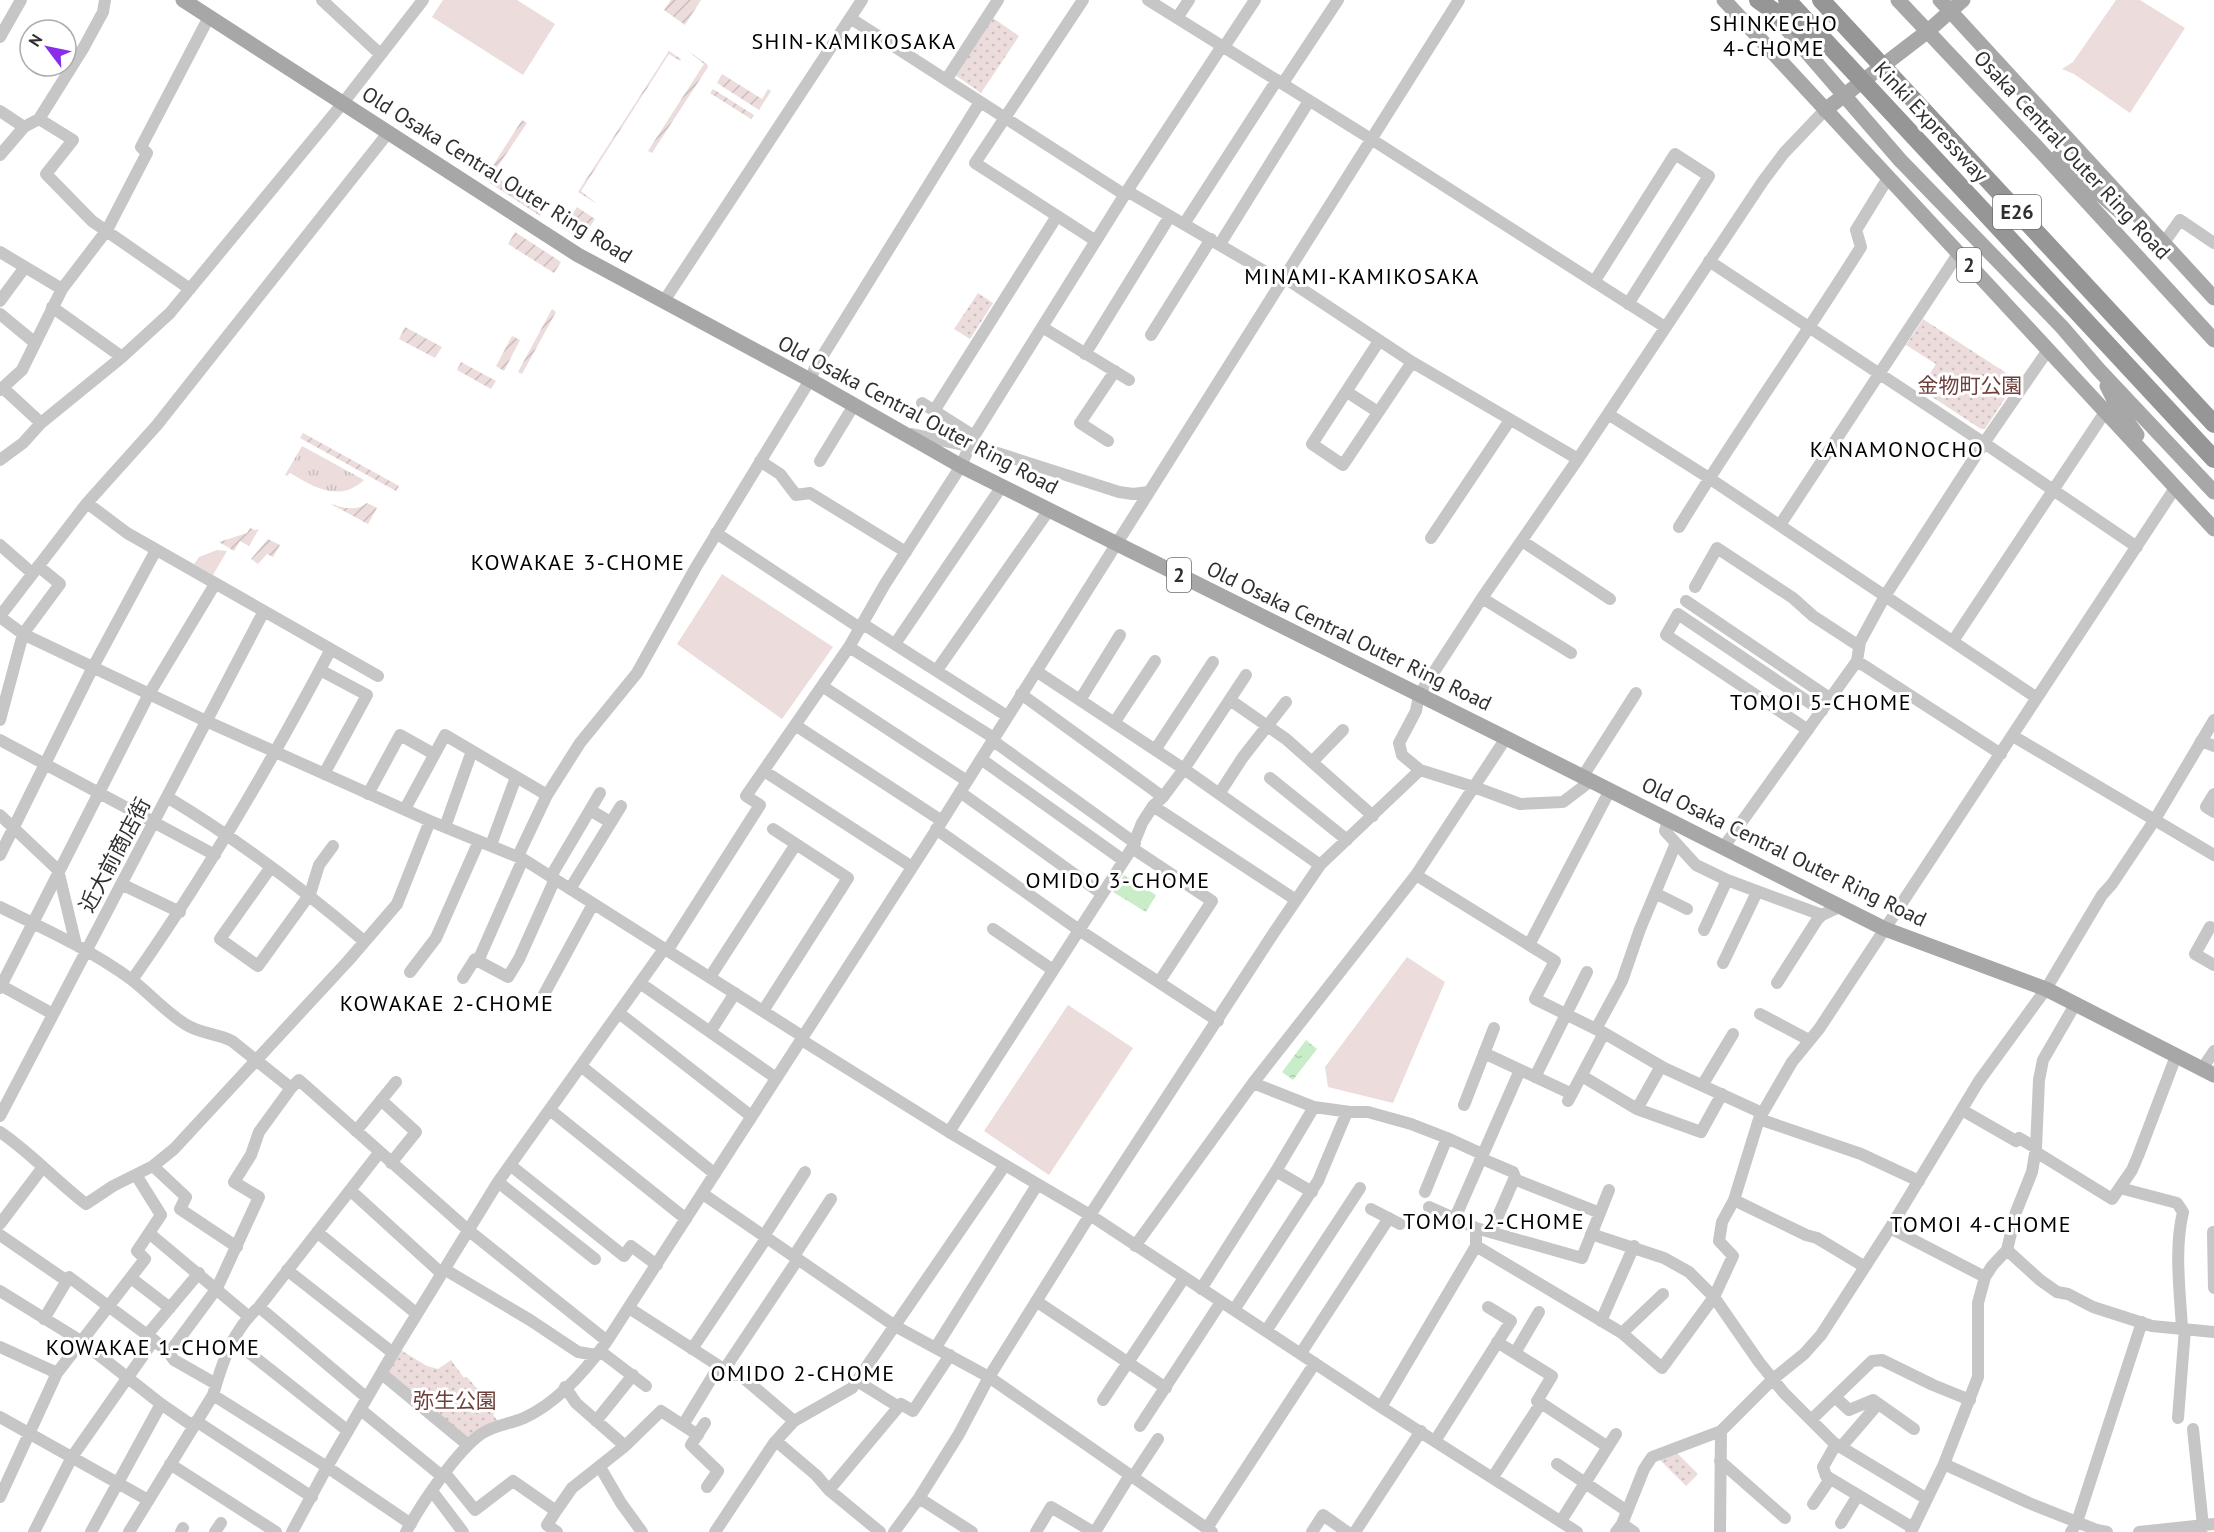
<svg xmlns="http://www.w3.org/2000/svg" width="2214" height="1532" font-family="'PT Sans','Noto Sans JP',sans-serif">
  <defs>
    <pattern id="grass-tufts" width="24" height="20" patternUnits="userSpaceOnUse" patternTransform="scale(1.5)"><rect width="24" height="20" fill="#ecdcdc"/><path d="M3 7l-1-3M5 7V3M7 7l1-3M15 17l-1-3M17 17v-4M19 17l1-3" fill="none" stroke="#cbbdbd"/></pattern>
    <pattern id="park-dots" width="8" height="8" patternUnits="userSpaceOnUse" patternTransform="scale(1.5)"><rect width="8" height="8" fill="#ecdcdc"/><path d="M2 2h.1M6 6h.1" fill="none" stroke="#cbbdbd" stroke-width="1.8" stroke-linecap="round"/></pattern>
    <pattern id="garden-furrows" width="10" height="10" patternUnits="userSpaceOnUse" patternTransform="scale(1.5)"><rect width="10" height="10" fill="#ecdcdc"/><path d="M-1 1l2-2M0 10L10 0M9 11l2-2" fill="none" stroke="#cbbdbd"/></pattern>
    <pattern id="water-ripples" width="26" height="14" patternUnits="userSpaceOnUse" patternTransform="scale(1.5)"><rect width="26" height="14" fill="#c9edc8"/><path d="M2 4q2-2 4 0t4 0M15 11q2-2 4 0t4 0" fill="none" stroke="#adccac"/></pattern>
  </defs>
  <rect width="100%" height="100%" fill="#fff"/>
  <!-- grass -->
  <path fill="url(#grass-tufts)" d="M302,446L364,480C339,503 314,487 290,473L287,476L285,475Z"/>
  <!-- park -->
  <path fill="url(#park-dots)" d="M993,18L1019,36L981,93L955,75Z
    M978,293L993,303L970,339L954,329Z
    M1923,319L2017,380L1985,429H1981L1920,389L1936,364L1906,345Z
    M399,1349L427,1366L438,1369L451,1360L464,1378L467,1377C477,1390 487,1396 497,1411L493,1415L498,1421L466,1441L385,1374Z
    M1674,1450L1698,1474L1686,1486L1659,1459Z"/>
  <!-- garden -->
  <path fill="url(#garden-furrows)" d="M671,0H701L685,25L664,10Z
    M669,51L681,59L680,61L669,54L581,191L597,204L578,192Z
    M688,51L707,64L708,67L652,153L648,151L704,64Z
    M722,74L762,99L768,89L771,91L759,110L717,83Z
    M713,89L754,115L751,119L710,93Z
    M522,120L527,123L496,169L492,167Z
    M489,172L545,209L540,216L484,179Z
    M577,207L595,219L581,240L563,228Z
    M515,232L561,262L554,273L508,244Z
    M552,309L556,312L522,374L518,372Z
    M405,327L442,347L435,358L399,339Z
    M512,336L520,340L504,371L496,366Z
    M461,362L496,381L491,389L457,370Z
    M303,433L399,486L396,491L300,438Z
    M329,503C341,508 356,512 367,503L377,508L368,524Z
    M250,528L255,530L259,529L249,546L240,541L234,551L219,542L247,533Z
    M268,539L280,545L273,557L267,554L258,564L251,559Z"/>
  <!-- pitch -->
  <path fill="#ecdcdc" d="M443,0H517L555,24L523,75L432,17Z
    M2116,0H2140L2185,28L2130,113L2074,74L2062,69L2073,62Z
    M217,550L227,551L213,575L194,564L199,557Z
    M722,574L833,647L782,719L677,644Z
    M1407,957L1445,982L1393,1103L1328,1087L1325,1067Z
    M1068,1005L1133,1048L1049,1175L984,1131Z"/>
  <!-- water -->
  <path fill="url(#water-ripples)" d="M1124,875L1156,895L1146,912L1113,892Z
    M1306,1040L1317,1049L1293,1080L1282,1072Z"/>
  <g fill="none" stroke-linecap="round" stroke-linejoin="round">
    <!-- minor -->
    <path stroke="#c6c6c6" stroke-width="12" d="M322,0L380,54
      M1083,0L975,163L1096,241
      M1148,0L1371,139L1665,327
      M850,18L1125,195
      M1177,18L1189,0
      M0,37L21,0
      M1224,47L1255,0
      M946,80L998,0
      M1283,83L1338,0
      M0,111L24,127
      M39,119L73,140L46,174L92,221L190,289
      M0,155L24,127L39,119L84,47L103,12L105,0
      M1127,191L1283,282
      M1184,224L1277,80
      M1220,244L1309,101
      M2163,244L2180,220L2214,243
      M0,252L62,289
      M1709,261L1984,443L2137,547
      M1285,278L1412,362L1578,459
      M1594,282L1675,154L1709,176L1628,304
      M0,301L25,267
      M664,301L862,0
      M52,307L122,357
      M0,314L34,342
      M1042,327L1129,380
      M1151,335L1211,239
      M1379,341L1312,444L1343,465L1412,362
      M1085,354L1170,216
      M3,388L41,423
      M0,390L22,370L62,289L107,230L147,153L141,147L209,17
      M1347,392L1378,412
      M922,403L974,436
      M934,411L1057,216
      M1608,414L1709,478L2037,698
      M912,434L991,451L1119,492L1133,494L1148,492
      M1108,441L1080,423L1115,371
      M0,460L23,443L41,423L122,357L170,313L343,103L423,0
      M760,461L780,474L796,495L810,493L906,552
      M820,461L854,405
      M87,503L127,533L378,676
      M1780,525L1958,254
      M1679,527C1737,432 1802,341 1861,247L1856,230L1888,178
      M716,533L860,628
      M1431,538L1510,420
      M1522,541L1610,599
      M0,545L32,573
      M1695,587L1717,548L1793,598L1813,616L1859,646
      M1482,598L1571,653
      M1686,601L1831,699
      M0,616L87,503L157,425L388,133
      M0,617L23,634L206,721L430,821L523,859L802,1036
      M863,624L1007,716
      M1953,641L2105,412
      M895,644L1002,486
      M849,647L994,738
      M1857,661L2001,754
      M320,670L367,695L324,774
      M937,670L1049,510
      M822,686L967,781
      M1021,694L1163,797
      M1080,700L1120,635
      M1230,700L1286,739L1373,816
      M0,720L23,634L60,584L38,566
      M1114,723L1155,661
      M795,725L942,821
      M1808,730L1666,635L1678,614L1822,711
      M2013,736L2214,855
      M0,740L215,855
      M992,740L1135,843
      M2201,741L2214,746
      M1155,750L1213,662
      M981,759L1123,860
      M1312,762L1343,730
      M764,771L912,867
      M1583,776L1636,693
      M1270,778L1347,840
      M1592,780L1563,802L1520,804L1474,787L1420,770L1402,755L1399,743L1416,711L1419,695L1482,598L1578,459L1763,181L1784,153L1825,110
      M960,792L1102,894
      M368,794L400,735L434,754
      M1219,794L1243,757L1286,702
      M2214,794L2206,807L2214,812
      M167,797C237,839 302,888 364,941
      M1153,806L1296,900
      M405,809L445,735L547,795
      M590,810L610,822
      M0,815L58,870L76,945
      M1668,820L1665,831L1696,865L1727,880L1822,915
      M445,827L472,751
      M936,829L1079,930L1218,1021
      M491,845L516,777
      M1132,848L1212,901L1159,982
      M1723,848L1857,661L1860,642L1885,596L1984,443L2048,350
      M0,855L93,667L156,550
      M518,856L547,795L580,743L637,673L696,567L810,380L815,368L980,102
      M1320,865L1420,770
      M271,867L220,939L258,966L310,894L319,865L333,846
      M1416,875L1555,961L1535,999L1604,1033L1568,1101
      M551,876L600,793
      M121,884L180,912
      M570,889L621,806
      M1655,893L1687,909
      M0,907C45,929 91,950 132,980C150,994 166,1012 185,1024C200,1034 217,1033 232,1041L291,1088L299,1080L468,1230L607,1341
      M2210,927L2195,954L2214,965
      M993,929L1053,970
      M1704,930L1727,880
      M1529,945L1610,790
      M667,951L760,805L746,796L849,647L885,584L961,466L974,436L1127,191L1222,46
      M478,961L508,977L519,959L555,879
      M1723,963L1757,892
      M410,972L436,938L479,841
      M710,977L796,844
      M463,978L475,959L478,961L523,859
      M132,980C206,875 271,763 331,649
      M640,983L776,1078
      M1777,983L1817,920L1822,915L1839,907
      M0,985L53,1014
      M0,988L149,694L215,584
      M542,998L593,904
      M763,1011L848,878L773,829
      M619,1013L751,1116
      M1760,1014L1809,1040
      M1596,1029L1622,981L1640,929L1676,843
      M710,1032L735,993
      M1604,1033L1664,1068L1762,1113
      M800,1039L949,1132L1090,1215L1381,1407L1577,1532
      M1484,1053L1572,1094
      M581,1066L715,1174
      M2202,1069L2214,1051
      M1582,1076L1637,1109L1701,1132L1722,1094
      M1535,1077L1587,972
      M1253,1083L1314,1107L1350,1112H1368L1411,1124L1447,1138L1425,1192
      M1703,1084L1733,1034
      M381,1100L416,1132L391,1163
      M1464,1105L1494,1028
      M1637,1109L1661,1066
      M550,1110L686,1219
      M1962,1110L2016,1141L2019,1138L2036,1148
      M0,1116L264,611
      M1759,1119L1861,1154L1919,1181
      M356,1131L396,1082
      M0,1132C31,1153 56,1181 86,1204L113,1186L153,1166L174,1149L348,961L397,904L430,821
      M949,1132L1132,848L1142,823L1153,806L1163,797L1184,769L1246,675
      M1447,1138L1482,1154
      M2036,1152L2112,1199L2132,1170L2138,1156L2176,1056
      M1480,1158L1513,1172L1515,1177L1491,1232
      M510,1165L624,1256L631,1246L657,1265
      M153,1166L186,1197L180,1209L237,1247
      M1276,1171L1312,1192
      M1514,1179L1600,1213
      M498,1182L595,1259
      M2120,1188L2177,1203L2183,1212C2174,1250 2180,1290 2182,1329
      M350,1190L441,1273
      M703,1194L895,1326L989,1377L1212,1532
      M1734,1200L1806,1235L1817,1238L1865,1267
      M1429,1207L1476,1228V1246L1622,1333L1662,1368L1714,1297L1733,1256L1719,1241L1722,1222L1734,1200L1759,1119L1792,1062L1819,1029L2175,488
      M1371,1209L1400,1224
      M1455,1218L1520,1070
      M0,1224L43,1167
      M1476,1228L1582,1258L1609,1190
      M1890,1228L1985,1277
      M317,1232L417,1314
      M2213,1232L2214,1288
      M149,1233L248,1316
      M1591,1234L1664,1258L1689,1272L1714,1297L1759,1362L1784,1393L1834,1443L1927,1499
      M0,1235L67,1281
      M764,1236L805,1172
      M1135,1246L1253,1083L1416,875L1506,738
      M2007,1250L2040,1280L2057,1292L2068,1294L2093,1307L2152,1326L2214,1332
      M794,1256L831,1199
      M444,1269L530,1320L578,1352L596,1355
      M287,1270L393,1353
      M131,1278L170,1308
      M1201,1289L1276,1171L1314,1107
      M0,1291L81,1341L161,1404L193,1426
      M1036,1301L1166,1388
      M259,1307L367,1398
      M629,1308L733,1375H740L794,1421
      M1234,1310L1318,1181L1347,1112
      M44,1319L69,1277L154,1340
      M1601,1321L1634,1246
      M1266,1331L1360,1188
      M1622,1333L1663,1294
      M147,1335L199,1273
      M233,1340L348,1431
      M0,1347L57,1373
      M936,1347L1037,1185
      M692,1349L767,1237
      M600,1351L646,1386
      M169,1353L174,1360L216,1384
      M1301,1353L1389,1218
      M1515,1353L1539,1312
      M724,1370L798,1259
      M382,1374L468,1445
      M857,1381L899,1407
      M213,1395C222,1363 233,1329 259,1307L379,1153
      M1835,1397L1849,1410L1873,1400L1914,1429
      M1103,1400L1184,1278
      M1541,1403L1608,1447
      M1381,1407L1476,1246
      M361,1410L443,1477
      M0,1417L148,1500
      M2178,1418L2185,1329
      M1811,1420L1872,1361L1882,1360L1933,1385L1970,1400
      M196,1421L312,1497
      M596,1421L633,1375
      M705,1423L691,1445L718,1471L707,1487
      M683,1425L719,1366
      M1140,1426L1221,1302
      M2193,1429L2203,1526L2201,1532
      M776,1441L816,1475L829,1490L880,1532
      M1435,1441L1511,1321L1488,1307
      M1836,1444L1823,1467L1826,1476L1913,1528
      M625,1446L661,1411L698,1435
      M1841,1447L1878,1404
      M1720,1461L1785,1518
      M170,1464L276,1532
      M1557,1464L1627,1511
      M1944,1464L2029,1503L2097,1530L2107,1532
      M600,1467L621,1503L642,1532
      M445,1473L475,1510L513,1481L556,1511L547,1525L557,1532
      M1133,1477L1158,1439
      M1493,1477L1541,1403L1537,1401L1552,1376L1497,1342
      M829,1490L901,1404L913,1411L950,1355
      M432,1491L463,1532
      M0,1497L57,1373L145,1259L137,1251L161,1215L136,1175
      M919,1498L972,1532
      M1813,1504L1830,1479
      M556,1511L572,1488L625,1446L576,1403L565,1387
      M1561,1521L1616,1434
      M1841,1523L1858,1495
      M1622,1524L1634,1532
      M1207,1528L1315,1363
      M34,1532L72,1457L154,1340L169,1353L217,1288L259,1197L234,1182L251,1155L259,1132L291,1088
      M91,1532L161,1404
      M129,1532L213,1395L327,1467L411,1524
      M181,1532L183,1528
      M215,1532L221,1523
      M292,1532L327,1467L393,1353L498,1182L664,949
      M406,1532C421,1504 456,1452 481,1434C494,1425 510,1424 524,1418C557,1403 586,1370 607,1341L942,821L1459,0
      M715,1532L774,1443L794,1421L852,1388L1005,1165
      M894,1532L919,1498L959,1434L989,1377L1090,1215L1273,934L1320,865L1184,769L1036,671
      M1036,1532L1051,1507L1093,1532
      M1095,1532L1130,1475
      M1312,1532L1323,1515L1347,1532
      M1355,1532L1421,1431
      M1616,1532L1622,1524L1644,1469L1652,1457L1721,1431L1773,1379L1804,1354L1821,1335L1890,1228L1979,1081L2046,989L2102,895L2112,884L2154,821L2214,720
      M1720,1532L1721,1431
      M1911,1532L1944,1464L1978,1377V1303L1985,1277L1992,1266L2007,1250L2016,1212L2032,1172L2036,1148L2039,1080L2043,1060L2076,1003
      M2071,1532L2077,1522L2142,1322
      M2139,1532L2214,1524"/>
    <!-- major -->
    <path stroke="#a7a7a7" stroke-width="15" d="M183,0L578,255L810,380L961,466L1506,738L1885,929L2046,989L2214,1075
      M1724,0L2214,529
      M1898,0L2033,143L2214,340
      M1940,0L2214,298
      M1779,20L1900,160L2062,327L2099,370L2214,492
      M1825,110L1928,31L1963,0
      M2058,157L2123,214
      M2107,386L2119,410L2137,435"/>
    <!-- highway-bridge -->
    <path stroke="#969696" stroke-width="18" d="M1758,0L1812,38
      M1787,0L2214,459
      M1821,0L2214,424"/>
  </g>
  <g text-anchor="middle" stroke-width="6" stroke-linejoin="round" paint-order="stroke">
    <!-- shield labels -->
    <g fill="#fff" stroke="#6d6d6d" stroke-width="1.5">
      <rect x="1993" y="195" width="48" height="34" rx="4.5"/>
      <rect x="1957" y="248" width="24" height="34" rx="4.5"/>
      <rect x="1167" y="558" width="24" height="34" rx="4.5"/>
    </g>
    <g font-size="20" font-weight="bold" fill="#2f2f2f">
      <text x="2017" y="219">E26</text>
      <text x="1969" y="272">2</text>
      <text x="1179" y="582">2</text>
    </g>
    <!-- street labels -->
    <g font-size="21" fill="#2f2f2f" stroke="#fff">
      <text transform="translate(1931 122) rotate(47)" y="7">Kinki Expressway</text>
      <text transform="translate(2072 155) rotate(47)" y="7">Osaka Central Outer Ring Road</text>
      <text transform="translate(497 175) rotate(32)" y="7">Old Osaka Central Outer Ring Road</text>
      <text transform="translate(918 415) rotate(28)" y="7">Old Osaka Central Outer Ring Road</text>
      <text transform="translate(1349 636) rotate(26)" y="7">Old Osaka Central Outer Ring Road</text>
      <text transform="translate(1784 852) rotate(26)" y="7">Old Osaka Central Outer Ring Road</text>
      <text transform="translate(115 855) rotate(-62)" y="7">近大前商店街</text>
    </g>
    <!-- park labels -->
    <g font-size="21" fill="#6c3f3b" stroke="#fff">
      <text x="1970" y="393">金物町公園</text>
      <text x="455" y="1408">弥生公園</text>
    </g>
    <!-- neighbourhood labels -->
    <g font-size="22" letter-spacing="1.5" fill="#000" stroke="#fff">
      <text x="1774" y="31">SHINKECHO<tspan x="1774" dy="25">4-CHOME</tspan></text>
      <text x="854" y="49">SHIN-KAMIKOSAKA</text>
      <text x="1362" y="284">MINAMI-KAMIKOSAKA</text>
      <text x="1897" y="457">KANAMONOCHO</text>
      <text x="578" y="570">KOWAKAE 3-CHOME</text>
      <text x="1821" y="710">TOMOI 5-CHOME</text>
      <text x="1118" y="888">OMIDO 3-CHOME</text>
      <text x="447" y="1011">KOWAKAE 2-CHOME</text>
      <text x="1494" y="1229">TOMOI 2-CHOME</text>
      <text x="1981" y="1232">TOMOI 4-CHOME</text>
      <text x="153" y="1355">KOWAKAE 1-CHOME</text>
      <text x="803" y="1381">OMIDO 2-CHOME</text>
    </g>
  </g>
  <!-- north arrow -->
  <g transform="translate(48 48) rotate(302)"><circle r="28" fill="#ffffff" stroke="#acacac" stroke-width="1.5"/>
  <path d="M0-4.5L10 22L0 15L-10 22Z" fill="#882dea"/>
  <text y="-9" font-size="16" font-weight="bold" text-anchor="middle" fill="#2f2f2f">N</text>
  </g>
</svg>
